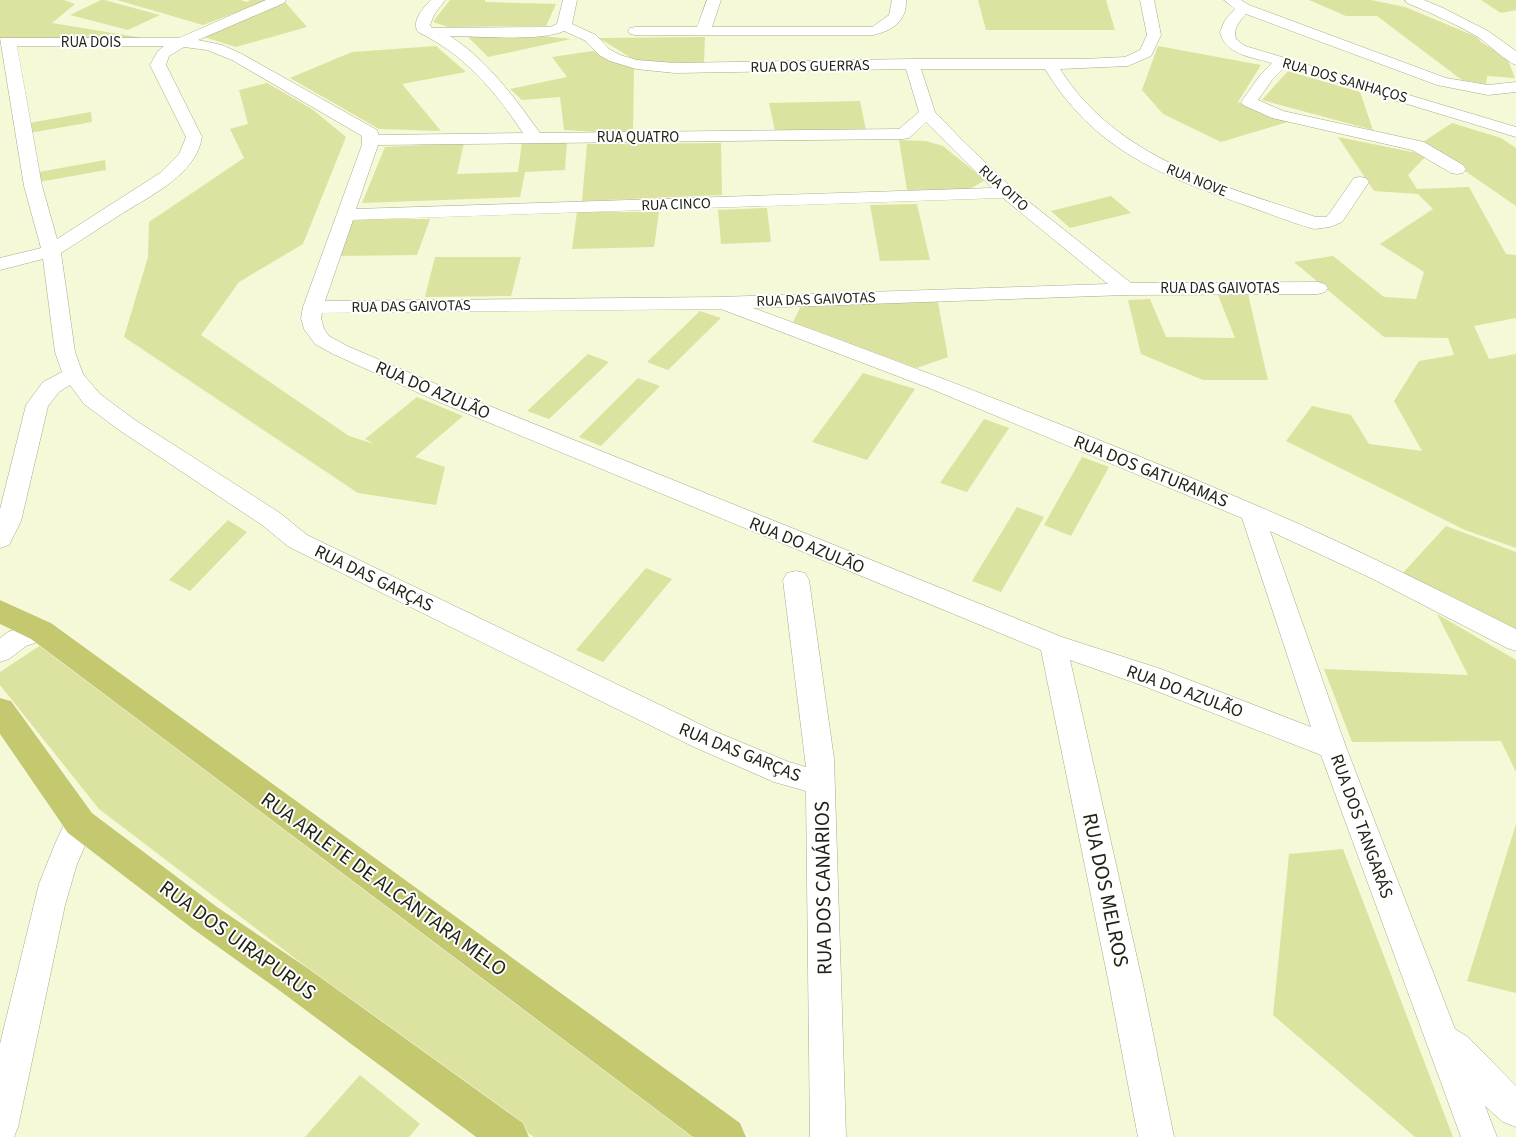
<svg xmlns="http://www.w3.org/2000/svg" width="1516" height="1137" font-family="'Source Sans 3',sans-serif">
  <rect width="100%" height="100%" fill="#f5f9d7"/>
  <!-- green -->
  <path fill="#dce29f" d="M0,0H64L75,4L52,23L143,38L0,41Z
    M101,0H104L160,15L128,30L70,15Z
    M117,0H241L247,2L250,0H269L203,25Z
    M450,0H485V2L556,4L546,26L448,27L433,22Z
    M978,0H1106L1115,30H986Z
    M1309,0H1371L1405,7L1477,37L1481,42L1507,58L1515,78L1487,76L1486,84L1462,80L1377,16H1346Z
    M1481,0H1516V10L1501,13Z
    M285,2L307,27L236,47L204,37Z
    M466,35H533L571,39L488,57Z
    M705,37L704,63L636,61L599,38Z
    M436,46L466,72L402,84L441,131L379,129L290,78L352,52Z
    M1158,46L1261,65L1238,102L1288,122L1221,142L1163,114L1142,90Z
    M593,51L634,68L633,134L564,130L560,97L522,100L510,89L567,77L552,57Z
    M1288,71L1360,92L1373,130L1262,100Z
    M267,83L312,109L346,137L303,244L239,282L201,335L349,436L374,444L365,439L417,397L463,416L415,457L445,467L436,505L358,493L124,337L148,257L149,222L244,158L230,129L248,124L239,90Z
    M860,101L866,130L775,131L769,103Z
    M91,112L92,122L29,133V123Z
    M1452,123L1501,138L1516,148V206L1423,142Z
    M1338,137L1427,155L1408,175L1417,189L1469,187L1506,254L1516,255V318L1474,326L1489,359L1516,354V548L1465,530L1286,441L1312,406L1351,415L1369,444L1422,451L1394,401L1419,361L1454,355L1448,338L1384,337L1294,262L1333,256L1384,297L1416,299L1424,272L1380,244L1433,209L1418,194L1374,191Z
    M899,140L926,141L943,146L985,180L970,189L907,190Z
    M567,141L565,170L525,172L520,197L362,203L385,147L464,143L457,174L518,172L522,142Z
    M721,143L722,195L582,201L587,144Z
    M105,160L106,170L39,182V172Z
    M1111,196L1131,213L1070,228L1051,211Z
    M917,204L930,260L880,261L870,205Z
    M767,208L771,242L721,244L718,210Z
    M577,212H659L654,247L572,249Z
    M347,219H430L417,255L334,256Z
    M435,257H521L511,296L425,297Z
    M1248,294L1268,380H1203L1141,354L1128,300L1150,299L1166,337L1235,338L1218,295Z
    M804,300L938,302L948,357L917,368L793,322Z
    M700,311L721,318L668,370L647,362Z
    M588,354L609,362L549,419L527,411Z
    M863,373L915,389L867,460L812,442Z
    M638,378L660,386L601,446L579,437Z
    M984,419L1009,428L967,492L940,483Z
    M1082,457L1109,467L1071,536L1044,525Z
    M1017,507L1044,517L1001,592L972,581Z
    M228,520L247,532L190,591L169,580Z
    M1446,526L1516,552V630L1401,575Z
    M646,568L672,579L603,662L576,650Z
    M1437,614L1516,660V772L1501,741L1352,742L1324,669L1468,675Z
    M41,645L703,1137H534L485,1103L99,809L0,685V672Z
    M1516,824V993L1467,981Z
    M1343,849L1453,1137H1415L1273,1015L1289,854Z
    M360,1075L420,1124L409,1137H305Z"/>
  <g fill="none" stroke-linecap="round" stroke-linejoin="round">
    <!-- street casing -->
    <g stroke="#a7ab8b" stroke-width="1">
      <path id="street" d="M266,0H286L284,3L198,40L222,45L242,54L377,130L379,135L523,133C495,91 464,54 418,32C411,21 423,8 431,0H445L434,15L430,25L432,28L550,27L557,24L563,0H577L572,24L596,35L609,49L620,55L637,60L675,63L912,59H1083L1125,57L1140,50L1147,35L1140,0H1154L1161,35L1151,56L1128,66L1060,69C1117,159 1221,185 1316,217H1326L1329,214L1354,178L1360,177L1366,178L1369,182L1342,222L1330,227L1314,229C1289,222 1265,212 1242,204C1157,174 1093,148 1045,69H921L935,112L961,139L1013,189L1131,283L1318,282L1325,284L1328,288L1325,292L1318,294L1126,295L753,308C923,370 1093,435 1260,507C1347,544 1432,587 1516,629V651L1507,648L1371,578L1270,531L1346,747L1455,1029L1468,1037L1516,1086V1127L1503,1122L1485,1106L1497,1137H1461L1321,755L1141,685L1070,660L1144,989L1174,1137H1138L1110,989L1041,650L439,402L333,354L315,344L304,329L301,318L303,307L362,145V136L232,60L207,50L184,47L169,56L166,65L202,137C196,174 152,195 123,213C102,226 82,240 61,253L75,352L83,374L100,394L135,420L280,513L307,535L714,731L789,762L806,767L783,580L787,573L796,571L805,573L809,580L834,759L846,1137H810L806,791L774,782L694,747L289,547L262,525L119,430L84,404L70,385L59,392L48,406L21,521L9,545L0,548V509L26,405L43,382L62,372L55,352L43,259L0,270V258L41,248L24,186L0,38H179ZM564,31L586,41L599,55L610,61L636,69L675,73L906,69L919,112L899,129L540,133C515,98 487,60 450,36C479,36 539,42 564,31ZM17,46H164L158,51L150,65L186,137L179,154L160,173L57,239L42,186ZM926,122L992,188L356,209L378,145L903,139L909,138ZM1003,198L1108,284L720,297L325,301L353,220ZM721,309L929,388L1242,518L1311,727L1161,669L1062,637L455,392L347,346L329,336L324,329L321,318L322,313Z
        M707,0H721L712,27H872L889,15L892,0H906C907,21 892,31 873,35H635L630,34L628,31L630,28L635,27H697Z
        M1224,0H1241L1249,5L1446,78L1488,85L1516,82V92L1488,95L1437,85L1246,14C1239,22 1233,28 1236,39L1245,46L1516,127V137L1285,67L1272,80L1258,100L1283,111L1424,142L1463,165L1466,169L1463,173L1457,174L1451,173L1412,150L1272,118L1243,105L1241,102L1261,74L1272,63C1252,57 1225,55 1220,32L1225,20L1235,9Z
        M1405,0H1424L1443,8L1488,31L1516,51V65C1507,62 1488,44 1478,37C1456,24 1431,13 1407,3Z
        M41,621L50,624L54,631L50,638L26,646L9,659L0,662V638L8,632Z
        M80,810L91,814L95,823L77,864L65,905L18,1127L14,1137H0V1044L39,884L55,844L69,814Z"/>
    </g>
    <!-- primary casing -->
    <g stroke="#fff" stroke-width="1">
      <path id="primary" d="M0,600L51,623L740,1123L746,1137H693L31,639L0,624Z
        M0,698L11,701L92,813L217,907L306,967L523,1123L529,1137H476L280,991L193,929L68,833L0,734Z"/>
    </g>
    <!-- street -->
    <use href="#street" fill="#fff" fill-rule="evenodd"/>
    <!-- primary -->
    <use href="#primary" fill="#c4c86e" fill-rule="evenodd"/>
  </g>
  <g text-anchor="middle" stroke-width="4" stroke-linejoin="round" paint-order="stroke">
    <!-- far-street labels -->
    <g font-size="15" fill="#222417" stroke="#fff">
      <text x="91" y="47">RUA DOIS</text>
      <text transform="translate(810 66) rotate(-1)" y="5">RUA DOS GUERRAS</text>
      <text transform="translate(1345 80) rotate(16)" y="5">RUA DOS SANHAÇOS</text>
      <text x="638" y="142">RUA QUATRO</text>
      <text transform="translate(1197 180) rotate(22)" y="5">RUA NOVE</text>
      <text transform="translate(1004 188) rotate(42)" y="5">RUA OITO</text>
      <text transform="translate(676 204) rotate(-2)" y="5">RUA CINCO</text>
      <text x="1220" y="293">RUA DAS GAIVOTAS</text>
      <text transform="translate(816 299) rotate(-2)" y="5">RUA DAS GAIVOTAS</text>
      <text transform="translate(411 306) rotate(-1)" y="5">RUA DAS GAIVOTAS</text>
    </g>
    <!-- street labels -->
    <g font-size="18" fill="#222417" stroke="#fff">
      <text transform="translate(433 390) rotate(23)" y="6">RUA DO AZULÃO</text>
      <text transform="translate(1151 471) rotate(22)" y="6">RUA DOS GATURAMAS</text>
      <text transform="translate(807 545) rotate(22)" y="6">RUA DO AZULÃO</text>
      <text transform="translate(374 578) rotate(26)" y="6">RUA DAS GARÇAS</text>
      <text transform="translate(1185 691) rotate(20)" y="6">RUA DO AZULÃO</text>
      <text transform="translate(740 752) rotate(22)" y="6">RUA DAS GARÇAS</text>
      <text transform="translate(1362 826) rotate(70)" y="6">RUA DOS TANGARÁS</text>
    </g>
    <!-- near-street labels -->
    <g font-size="21" fill="#222417" stroke="#fff">
      <text transform="translate(384 884) rotate(36)" y="7">RUA ARLETE DE ALCÂNTARA MELO</text>
      <text transform="translate(823 888) rotate(-91)" y="7">RUA DOS CANÁRIOS</text>
      <text transform="translate(1106 890) rotate(78)" y="7">RUA DOS MELROS</text>
      <text transform="translate(238 940) rotate(36)" y="7">RUA DOS UIRAPURUS</text>
    </g>
  </g>
</svg>
